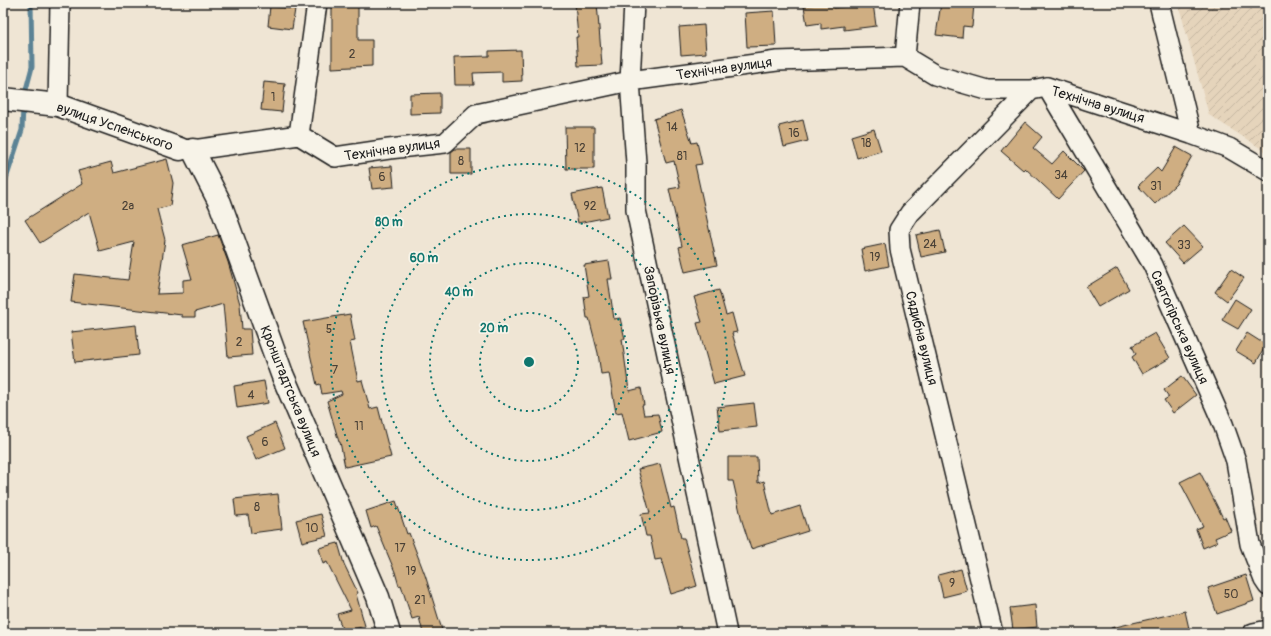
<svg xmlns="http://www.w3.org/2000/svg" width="1271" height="636" font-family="Pangolin,sans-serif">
  <defs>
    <pattern id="industrial-furrows" width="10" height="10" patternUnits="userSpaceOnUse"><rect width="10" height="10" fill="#e5d4bb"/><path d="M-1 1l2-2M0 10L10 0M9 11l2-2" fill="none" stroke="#c4b5a0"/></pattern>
  </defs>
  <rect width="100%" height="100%" fill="#efe5d4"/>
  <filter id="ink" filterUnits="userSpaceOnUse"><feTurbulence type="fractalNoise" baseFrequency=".025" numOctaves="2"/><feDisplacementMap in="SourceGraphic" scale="8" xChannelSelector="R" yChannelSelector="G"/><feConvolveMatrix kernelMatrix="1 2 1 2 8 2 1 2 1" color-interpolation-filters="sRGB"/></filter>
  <g filter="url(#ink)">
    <!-- industrial -->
    <path fill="url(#industrial-furrows)" d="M1178,3H1268V153L1209,115Z"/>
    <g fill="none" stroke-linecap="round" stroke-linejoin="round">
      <!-- stream -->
      <path stroke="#5b8395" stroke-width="5" d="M24,97L32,67L31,3
        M3,188L22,130L23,107"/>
    </g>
    <!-- building -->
    <path fill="#cfae82" stroke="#1c1c1c" d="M332,3H358V40H372V66L332,68Z
      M575,3H597L602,65L578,66L576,37H578Z
      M825,3H833L834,8L873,3L876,26L844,30V26L821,29V23L807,25L804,6Z
      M941,3L974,4L972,27L963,26L962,38L936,35Z
      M270,6L295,9L292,29L268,26Z
      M774,11L776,46L747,47L745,13Z
      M704,25L706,53L681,55L679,27Z
      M521,50L522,81L502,82V72L473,73L474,85H455L454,57L489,56V51Z
      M264,82L285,84L282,112L261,110Z
      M440,93V113L410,114V94Z
      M681,110L692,143L697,142L702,164L695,165L717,265L685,272L679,247L682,246L669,189L680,187L674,161L666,163L654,119Z
      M803,120L808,141L784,147L779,126Z
      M1025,122L1042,137L1033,148L1052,164L1064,151L1084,171L1058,199L1025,168L1023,170L1001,151Z
      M565,127H594V169H566Z
      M874,129L881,151L857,158L851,136Z
      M1176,147L1192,156L1176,184L1155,204L1138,186L1157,168L1161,172Z
      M455,149H471V174H451V152Z
      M167,159L173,183L170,206L157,209L165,240L157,294L183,293V280L192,279L182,245L218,235L228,262L240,304L242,329H250L252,355L228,357L223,304L195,312V317H182V315L71,302L75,274L128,280L134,242L100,251L89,212L40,243L25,220L82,184L78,171L111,162L114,173Z
      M392,166L394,187L372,189L369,168Z
      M602,188L608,217L578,223L572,194Z
      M1184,226L1203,246L1183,263L1165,243Z
      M940,230L945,252L921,257L916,235Z
      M885,244L889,266L865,271L861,249Z
      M609,261L612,279H608L614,319L620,318L625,339H622L629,391L641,388L644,405H642L644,415L658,414L662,432L629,441L622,412L616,413L609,373L601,374L598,353L589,318H587L584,297L589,296L584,265Z
      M1117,268L1129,289L1098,307L1086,287Z
      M1231,269L1244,278L1227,301L1215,292Z
      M719,290L726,315L732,313L737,332L732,333L745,376L714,384L697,323L702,322L694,297Z
      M1235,299L1251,309L1238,329L1222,320Z
      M350,314L355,341L350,342L358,381L362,380L370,409L378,407L391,457L345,467L340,442H339L327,401L342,394L341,391L322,394L320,384L317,385L303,322Z
      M136,325L139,355L75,362L71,332Z
      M1155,333L1170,358L1142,374L1132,357L1136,354L1132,346Z
      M1247,333L1266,345L1256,363L1236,351Z
      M1182,376L1196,395L1173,413L1164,400L1169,397L1164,390Z
      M264,381L268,403L237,408L234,386Z
      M754,403L757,427L720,431L717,407Z
      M275,423L285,448L256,460L246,436Z
      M728,457H757L758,483L764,481L772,515L800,506L808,531L751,549L742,521L733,481H728Z
      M660,464L671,508L674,507L681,538H684L697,586L671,594L661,559L655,560L650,536H646L641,514L650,513L638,469Z
      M1200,472L1223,518L1225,517L1231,531L1215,538L1217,542L1203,548L1196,529L1203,526L1180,482Z
      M278,494L282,529L251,533L248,515L236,516L234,499Z
      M396,501L407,534L409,533L425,575L443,633H423L419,617L412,619L401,585L399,586L395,572L376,526L371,528L366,511Z
      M321,514L327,536L302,542L296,520Z
      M338,543L344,564L358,593L356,594L365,626L343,632L337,614L351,610L327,562L323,564L319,548Z
      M961,569L967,591L943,597L938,575Z
      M1246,575L1254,601L1217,614L1208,588Z
      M1035,605L1037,627L1013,630L1010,608Z
      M1185,611L1190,633H1111V628Z"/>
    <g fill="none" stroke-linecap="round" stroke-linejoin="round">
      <!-- minor casing -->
      <g stroke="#1c1c1c" stroke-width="22">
        <path id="minor" d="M634,3L630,81L636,163V210L727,633
          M1159,3L1191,134
          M905,57L910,3
          M1047,87L1153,265L1223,424L1236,461L1250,544L1264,580L1268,586
          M58,105L60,3
          M299,135L317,3
          M180,149L193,150L299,135L335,157L389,149L445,143L476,114L630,81L777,61L905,57L935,75L987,90H1031L1047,87L1191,134L1229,148L1268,171
          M993,633L900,249L899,230L910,213L1031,90
          M1253,633L1268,630"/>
      </g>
      <!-- tertiary casing -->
      <g stroke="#1c1c1c" stroke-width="25">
        <path id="tertiary" d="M3,99L58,105L180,149
          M193,150L220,203L282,374L378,597L389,633"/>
      </g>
      <!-- minor -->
      <use href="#minor" stroke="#f7f3e8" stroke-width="19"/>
      <!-- tertiary -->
      <use href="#tertiary" stroke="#f7f3e8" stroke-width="22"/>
    </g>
  </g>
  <!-- distance rings -->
  <g fill="none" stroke="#0f766e" stroke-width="2" stroke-dasharray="2 4">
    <circle cx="529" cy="362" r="49"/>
    <circle cx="529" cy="362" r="99"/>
    <circle cx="529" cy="362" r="148"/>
    <circle cx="529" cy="362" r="198"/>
  </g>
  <g text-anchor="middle" stroke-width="3.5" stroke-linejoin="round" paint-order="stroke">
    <!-- number labels -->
    <g font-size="12" fill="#494036">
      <text x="352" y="58">2</text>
      <text x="273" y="101">1</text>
      <text x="672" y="131">14</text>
      <text x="794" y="137">16</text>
      <text x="866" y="147">18</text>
      <text x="580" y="152">12</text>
      <text x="682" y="160">81</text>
      <text x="461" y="165">8</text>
      <text x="1061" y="179">34</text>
      <text x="382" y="181">6</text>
      <text x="1156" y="190">31</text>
      <text x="128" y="210">2а</text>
      <text x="590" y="210">92</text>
      <text x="930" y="248">24</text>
      <text x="1184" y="249">33</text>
      <text x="875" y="261">19</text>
      <text x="329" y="333">5</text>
      <text x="239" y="346">2</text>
      <text x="335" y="374">7</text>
      <text x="251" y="399">4</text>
      <text x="359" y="430">11</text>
      <text x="265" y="446">6</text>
      <text x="257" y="511">8</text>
      <text x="312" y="532">10</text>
      <text x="400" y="552">17</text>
      <text x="411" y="575">19</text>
      <text x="952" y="587">9</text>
      <text x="1231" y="598">50</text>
      <text x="420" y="604">21</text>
    </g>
    <!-- street labels -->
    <g font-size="14" fill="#1c1c1c" stroke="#f7f3e8">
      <text transform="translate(724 68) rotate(-8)" y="5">Технічна вулиця</text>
      <text transform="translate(1098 104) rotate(17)" y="5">Технічна вулиця</text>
      <text transform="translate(115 126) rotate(19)" y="5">вулиця Успенського</text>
      <text transform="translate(392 149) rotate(-8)" y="5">Технічна вулиця</text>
      <text transform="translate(660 320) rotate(78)" y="5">Запорізька вулиця</text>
      <text transform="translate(1180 327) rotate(66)" y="5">Святогірська вулиця</text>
      <text transform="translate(922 338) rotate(76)" y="5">Сядибна вулиця</text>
      <text transform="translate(291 391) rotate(68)" y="5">Кронштадтська вулиця</text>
    </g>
  </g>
  <circle cx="529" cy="362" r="6" fill="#0f766e" stroke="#f7f3e8" stroke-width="2"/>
  <g font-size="12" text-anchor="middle" font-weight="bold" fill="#0f766e" stroke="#f7f3e8" stroke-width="3.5" stroke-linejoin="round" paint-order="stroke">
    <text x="389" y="226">80 m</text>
    <text x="424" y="262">60 m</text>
    <text x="459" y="296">40 m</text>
    <text x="494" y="332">20 m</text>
  </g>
  <!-- margin -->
  <rect width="1271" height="636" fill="none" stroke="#f7f3e8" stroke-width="16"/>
  <rect x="8" y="8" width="1255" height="620" fill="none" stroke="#1c1c1c" stroke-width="1.5" filter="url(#ink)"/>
</svg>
